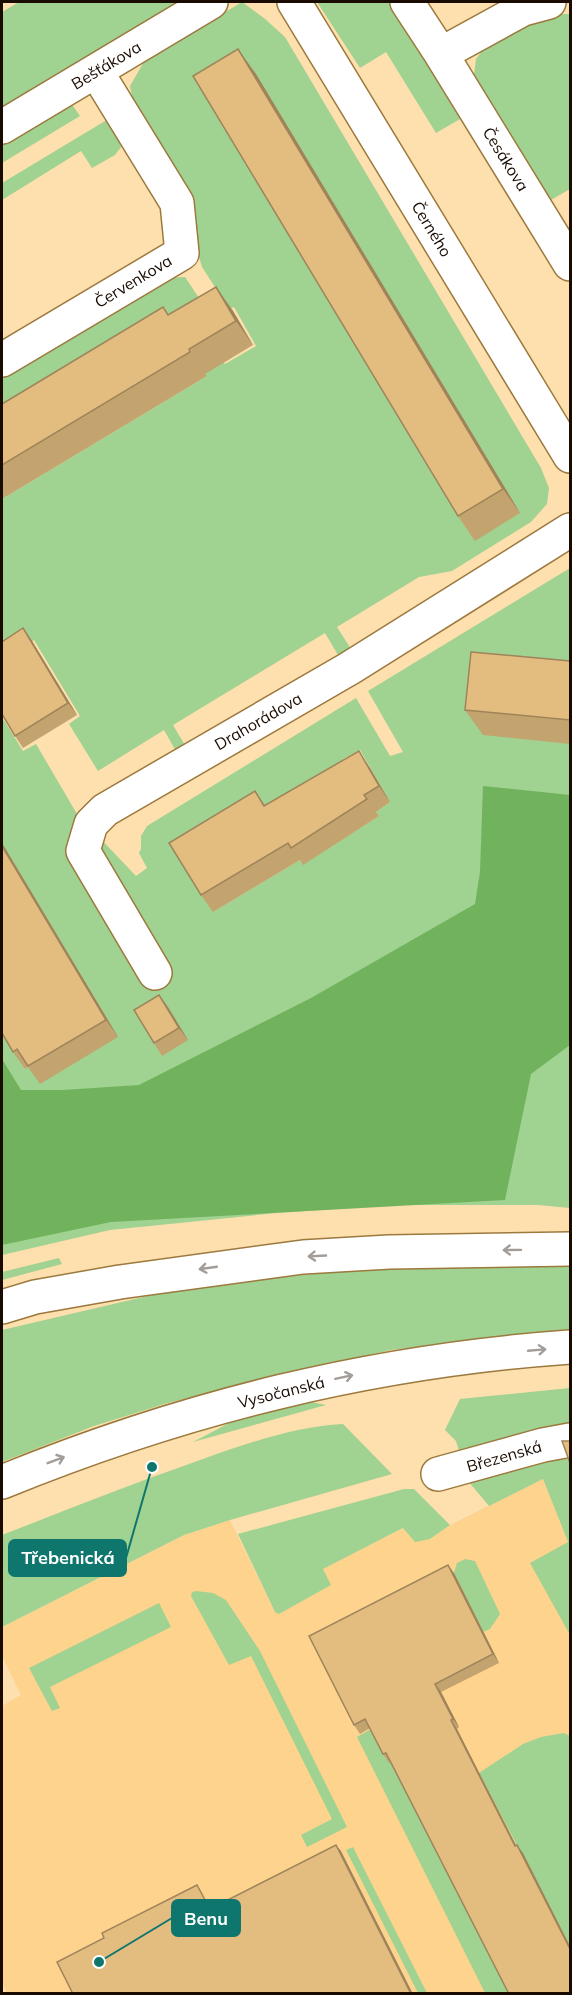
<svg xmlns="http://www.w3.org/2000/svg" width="572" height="1995" font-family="Mulish,sans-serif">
  <rect width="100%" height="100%" fill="#fedfae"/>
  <!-- built -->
  <path fill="#fed38e" d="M543,1479L570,1548V1993H7L2,1983V1706L21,1695L2,1656V1627L184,1535L230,1520L275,1612L331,1585L322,1569L404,1528L430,1539L450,1525Z"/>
  <!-- green -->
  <path fill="#a0d291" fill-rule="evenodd" d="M19,2H178L2,107V12Z
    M242,2L264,18L285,37L541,468L549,488L547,504L531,522L452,571L419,577L337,627L351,649L338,655L325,633L173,725L186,747L177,753L164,730L98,771L69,724L80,716L34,640L2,659V499L207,376L2,438V374L160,278L185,277L213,319L202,326L225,364L256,346L234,307L229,309L202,267L193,236L134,106L130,86L145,60Z
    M317,2H389L460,119L436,133L386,52L360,68Z
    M544,14H570V189L544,204L473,83L476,59L488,43Z
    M71,103L80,116L2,163V145Z
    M110,118L121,147L115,155L92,168L81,151L2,200V183Z
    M570,568V1208L538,1205H394L277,1213L110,1230L2,1255V1030L25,1069L29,1066L2,843V717L23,751L36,744L77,814L136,876L147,868L139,853L141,849V836L147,826L356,698L390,756L403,752L368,691ZM360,750L390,802L376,812L379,816L303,864L300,860L213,912L353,778L343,759Z
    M59,1258L62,1264L2,1280V1272Z
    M491,1265L570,1266V1332L527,1334L391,1350L279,1375L168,1403L94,1426L2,1462V1330L152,1295L234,1282L360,1269Z
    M570,1388V1635L530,1563L568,1542L543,1479L489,1506L468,1481L456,1441L445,1430L460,1399Z
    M307,1401L326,1405L193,1442L233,1421Z
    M343,1424L392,1474L230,1520L184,1535L2,1627V1535C64,1511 126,1486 189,1464C236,1447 294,1426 343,1424Z
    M404,1489H414L450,1525L430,1539L415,1542L403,1528L323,1569L331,1585L279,1614L275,1612L238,1534Z
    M465,1559L475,1561L500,1614L490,1629L483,1632L454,1573L457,1563Z
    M196,1591L213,1593L226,1600L260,1651L347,1827L307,1847L301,1835L332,1819L251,1656L229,1665L191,1596L192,1592Z
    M159,1603L171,1627L50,1687L60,1708L52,1711L29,1668Z
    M371,1729L392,1762L511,1993H485L357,1737Z
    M564,1733L570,1736V1946L479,1773L523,1744L541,1737Z
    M353,1847L427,1993H418L346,1850Z"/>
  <!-- forest -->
  <path fill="#71b25d" d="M483,786L570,795V1045L531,1074L505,1200L111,1222L2,1245V1059L21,1090H63L139,1085L311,998L475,904L480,872Z"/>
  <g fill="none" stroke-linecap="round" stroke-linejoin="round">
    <!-- minor casing -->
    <g stroke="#9c793d" stroke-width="36">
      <path id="minor" d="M294,2L570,456
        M407,2L441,54L570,264
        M441,54L523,9L549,2
        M2,127L211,2
        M2,360L182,253L177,203L96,71
        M155,973L83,851L91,824L105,810L350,668L570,530
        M438,1474L543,1445L570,1440"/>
    </g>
    <!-- secondary casing -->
    <g stroke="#9c793d" stroke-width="36">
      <path id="secondary" d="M2,1307L35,1297L120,1282L303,1257L389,1252L570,1249
        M2,1482C186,1407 371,1361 570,1347"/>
    </g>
    <!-- minor -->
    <use href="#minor" stroke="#fff" stroke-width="33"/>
    <!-- secondary -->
    <use href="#secondary" stroke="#fff" stroke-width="33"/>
  </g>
  <!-- wall -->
  <path fill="#c3a36e" d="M256,74L520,513L475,541L458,516Z
    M216,287L233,311L253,345L205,374L207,376L2,499V404L163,307L168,315Z
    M23,628L32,641L77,715L23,748L15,736Z
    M570,661V744L483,735L465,710Z
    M370,768L390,802L376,812L379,816L303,865L300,860L213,912L201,895L255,791L265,805Z
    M2,843L118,1037L40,1084L28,1067L25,1069L13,1052L2,1033Z
    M159,995L188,1040L162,1056L154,1043Z
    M454,1573L499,1663L441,1692L459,1727L457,1729L516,1846L523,1853L390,1762L389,1763L383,1754L370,1728L360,1734L354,1725Z"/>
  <!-- shaded-wall -->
  <path fill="#9f845a" d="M238,49L256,74L520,513L503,489Z
    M216,287L233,311L253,345L236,321Z
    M23,628L32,641L77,715L68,703Z
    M359,751L370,768L390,802L379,786Z
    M2,843L118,1037L106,1020L2,846Z
    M159,995L168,1007L188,1040L179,1028Z
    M448,1565L454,1573L499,1663L493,1654Z
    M435,1684L441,1692L459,1727L453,1719Z
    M451,1720L457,1729L521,1855L515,1846Z
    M336,1845L341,1851L413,1994H411Z
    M517,1845L523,1853L570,1946V1949Z"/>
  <!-- building -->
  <path fill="#e3bd80" stroke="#9f845a" stroke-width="1.5" d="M238,49L503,489L458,516L193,76Z
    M216,287L236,321L189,349L190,352L2,465V404L163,307L168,315Z
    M23,628L68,703L15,736L2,714V642Z
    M471,652L570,661V720L465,710Z
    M359,751L379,786L364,795L367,799L291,848L288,843L201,895L169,843L255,791L264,806Z
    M2,846L106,1020L28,1066L17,1049L13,1052L2,1033Z
    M159,995L179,1028L154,1043L134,1010Z
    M562,1441H570V1463Z
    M448,1565L493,1654L435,1684L453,1719L451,1720L515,1846L517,1845L570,1949V1994H509L386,1753L383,1754L365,1719L354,1725L309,1636Z
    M336,1845L411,1994H73L57,1962L104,1938L102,1933L197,1885L210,1909Z"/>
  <!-- one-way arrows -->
  <defs><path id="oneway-shaft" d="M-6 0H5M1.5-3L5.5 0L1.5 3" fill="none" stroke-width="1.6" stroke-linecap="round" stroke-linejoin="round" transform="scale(1.5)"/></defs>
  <g stroke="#a39d99">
    <use href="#oneway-shaft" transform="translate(512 1250) rotate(179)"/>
    <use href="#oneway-shaft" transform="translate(317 1256) rotate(177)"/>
    <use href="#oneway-shaft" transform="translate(208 1268) rotate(172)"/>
    <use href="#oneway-shaft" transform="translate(537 1350) rotate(-5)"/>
    <use href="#oneway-shaft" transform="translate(344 1377) rotate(-12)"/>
    <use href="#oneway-shaft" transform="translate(56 1460) rotate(-21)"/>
  </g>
  <g text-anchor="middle" stroke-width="4.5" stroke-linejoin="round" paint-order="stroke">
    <!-- street labels -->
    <g font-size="16" fill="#190b00" stroke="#fff">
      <text transform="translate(106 65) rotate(-31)" y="6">Bešťákova</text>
      <text transform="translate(506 159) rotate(58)" y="6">Česákova</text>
      <text transform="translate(432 229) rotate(59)" y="6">Černého</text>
      <text transform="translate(133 281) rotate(-31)" y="6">Červenkova</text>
      <text transform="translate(258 721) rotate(-30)" y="6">Drahorádova</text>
      <text transform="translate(281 1392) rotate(-14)" y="6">Vysočanská</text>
      <text transform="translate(504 1456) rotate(-16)" y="6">Březenská</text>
    </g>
  </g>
  <!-- callouts -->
  <path fill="none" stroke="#0f766e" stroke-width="2" d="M152 1467L126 1558M99 1962L172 1918"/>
  <g fill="#0f766e" stroke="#fff" stroke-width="2">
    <circle cx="152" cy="1467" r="6"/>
    <circle cx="99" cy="1962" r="6"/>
  </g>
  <g fill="#0f766e" stroke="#0f766e" stroke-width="2">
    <rect x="9" y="1540" width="117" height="36" rx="6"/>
    <rect x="172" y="1900" width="68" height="36" rx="6"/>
  </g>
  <g font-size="18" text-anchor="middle" font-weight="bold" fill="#fff">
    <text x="68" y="1564">Třebenická</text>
    <text x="206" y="1925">Benu</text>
  </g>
  <!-- border -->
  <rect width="572" height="1995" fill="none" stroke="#190b00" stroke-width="6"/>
</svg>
